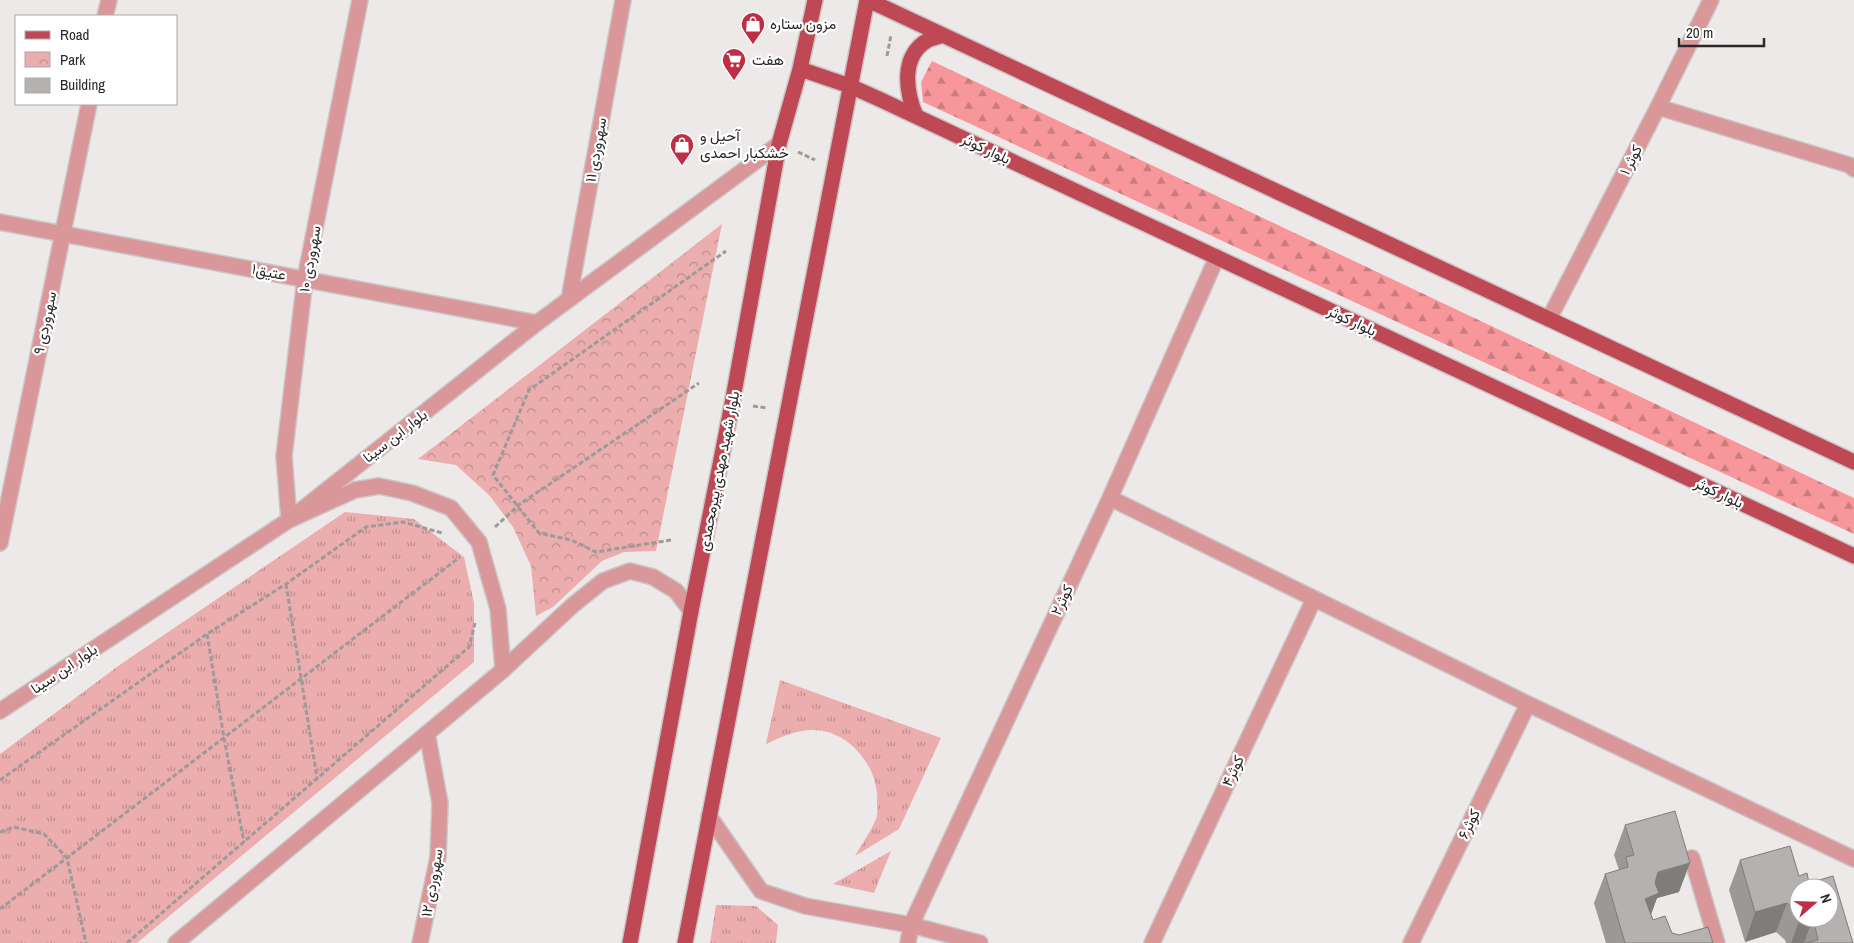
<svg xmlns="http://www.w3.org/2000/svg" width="1854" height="943" font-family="'Archivo Narrow',Vazirmatn,sans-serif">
  <defs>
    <pattern id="grass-tufts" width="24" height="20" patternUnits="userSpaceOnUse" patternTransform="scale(1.25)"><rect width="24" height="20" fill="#ebadae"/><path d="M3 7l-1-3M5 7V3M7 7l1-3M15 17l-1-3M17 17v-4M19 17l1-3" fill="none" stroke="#bf8d8e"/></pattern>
    <pattern id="forest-firs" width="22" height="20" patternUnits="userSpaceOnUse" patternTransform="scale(1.25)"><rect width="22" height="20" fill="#f8979b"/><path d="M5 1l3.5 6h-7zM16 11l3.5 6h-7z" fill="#c97b7e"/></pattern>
    <pattern id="park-crowns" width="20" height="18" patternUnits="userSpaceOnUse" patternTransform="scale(1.25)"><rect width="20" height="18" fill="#ebadae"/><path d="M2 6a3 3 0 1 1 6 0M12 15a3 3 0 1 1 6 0" fill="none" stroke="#bf8d8e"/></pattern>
  </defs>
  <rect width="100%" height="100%" fill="#eee9e9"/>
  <!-- grass -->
  <path fill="url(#grass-tufts)" d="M345,512L414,519L464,557L474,603V662L137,943H0V754L121,664Z
    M780,680L941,738L899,829L855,856C862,844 871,831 876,819C878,814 877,808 877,803C880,769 850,730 813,730C796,730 781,737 766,744Z
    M891,851L874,893L833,884Z
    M716,905L756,906L778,925L776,943H710Z"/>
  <!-- forest -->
  <path fill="url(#forest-firs)" d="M932,61L1854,498V534L923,102L921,82Z"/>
  <!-- park -->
  <path fill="url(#park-crowns)" d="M722,224L656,551L624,552L602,561L553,607L536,616L531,566L513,527L490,496L456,465L418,459Z"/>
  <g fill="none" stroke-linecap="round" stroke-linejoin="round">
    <!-- minor casing -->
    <g stroke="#cbc6c6" stroke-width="18">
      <path id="minor" d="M360,0L305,279L284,456L289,520L355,490L379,486L412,493L451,508L479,542L498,609L503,670
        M105,16L109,0
        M1658,107L1849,165L1854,169
        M0,222L537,323
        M569,299L623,0
        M1549,319L1658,107L1711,0
        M1110,498L1528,704L1854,859
        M0,543L89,104
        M0,711L289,520L537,323L779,144
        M709,816L761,891L805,906L911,925L980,943
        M1692,858L1717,943
        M176,943L503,670L573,605L603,581L630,571L653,577L676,591L691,611
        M420,943L438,857L440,803L427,733
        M908,943L911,925L1110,498L1217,257
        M1152,943L1314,599
        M1411,943L1528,704"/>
    </g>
    <!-- major casing -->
    <g stroke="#cbc6c6" stroke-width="18">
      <path id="major" d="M868,0L1854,462
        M800,69L850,86L879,99L1854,556
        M916,116C906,92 900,56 928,40C932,38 938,37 943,35
        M630,943L691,611L732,404L779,144L800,69L815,0
        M685,943L867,0"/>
    </g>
    <!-- path -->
    <path stroke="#9d9a9a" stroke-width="3" stroke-dasharray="5 2.5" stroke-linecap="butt" d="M887,56L891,35
      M798,152L815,160
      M753,406L767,408
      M495,527L520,504L699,383
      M671,540L596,552L571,540L539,533L493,475L529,390L726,251
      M286,584L317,778
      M207,634L224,738L244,842
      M0,780L207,634L286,584L366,527L403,522L442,533
      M0,832L14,827L44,834L67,858L86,943
      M0,909L460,557
      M127,943L469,647L475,623"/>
    <!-- minor -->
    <use href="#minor" stroke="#d99799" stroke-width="15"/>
    <!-- major -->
    <use href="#major" stroke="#be4954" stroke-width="15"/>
  </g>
  <!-- wall -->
  <path fill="#9d9898" d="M1625,825L1679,892L1657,898L1651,914L1653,920L1672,933L1679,935L1713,943H1606L1594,903L1605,874L1619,870L1614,855Z
    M1740,860L1799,876L1809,883L1853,943H1786L1785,940L1776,932L1745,942L1729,890Z"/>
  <!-- shaded-wall -->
  <path fill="#7f7c7c" d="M1690,863L1679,892L1657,898L1648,923L1645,899L1658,872Z
    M1787,903L1776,932L1745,942L1755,912Z
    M1812,918H1813L1804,943H1791L1799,921Z"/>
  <!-- building -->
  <path fill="#b6b1b1" stroke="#7f7c7c" d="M1675,811L1690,863L1658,872L1655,883L1659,893L1645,899L1653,920L1665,916L1672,933L1679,935L1708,927L1713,943H1625L1605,874L1628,867L1626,857L1634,855L1625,825Z
    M1790,846L1799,876L1807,873L1809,883L1833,876L1853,943H1805L1818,940L1813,918H1829V888H1799V918H1812L1799,921L1796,911L1787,903L1755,912L1740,860Z"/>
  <!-- icons -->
  <defs>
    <g id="shop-pin" transform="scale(1.25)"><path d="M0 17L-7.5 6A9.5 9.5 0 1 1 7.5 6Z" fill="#bf2e45" stroke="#fff"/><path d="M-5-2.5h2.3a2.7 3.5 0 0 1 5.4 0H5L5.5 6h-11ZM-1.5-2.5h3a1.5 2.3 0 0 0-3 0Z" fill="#fff"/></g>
    <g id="supermarket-pin" transform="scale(1.25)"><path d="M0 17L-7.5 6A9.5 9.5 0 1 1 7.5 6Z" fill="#bf2e45" stroke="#fff"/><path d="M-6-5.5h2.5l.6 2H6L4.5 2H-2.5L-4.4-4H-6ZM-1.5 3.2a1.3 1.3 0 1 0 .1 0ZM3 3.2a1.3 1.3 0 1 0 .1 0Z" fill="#fff"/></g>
  </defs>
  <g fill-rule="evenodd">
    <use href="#shop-pin" x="753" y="24"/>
    <use href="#supermarket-pin" x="734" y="60"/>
    <use href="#shop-pin" x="682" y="145"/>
  </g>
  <g text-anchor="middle" stroke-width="4.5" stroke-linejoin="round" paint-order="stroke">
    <!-- poi labels -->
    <g font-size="15" fill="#2a2929" stroke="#fff" text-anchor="start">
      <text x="770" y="29">مزون ستاره</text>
      <text x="752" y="65">هفت</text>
      <text x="700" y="141">آحیل و<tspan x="700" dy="17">خشکبار احمدی</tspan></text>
    </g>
    <!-- street labels -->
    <g font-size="15" fill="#2a2929" stroke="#fff">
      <text transform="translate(986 149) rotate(25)" y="5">بلوار کوثر</text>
      <text transform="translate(596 150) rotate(-80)" y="5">سهروردی ١١</text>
      <text transform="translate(1631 160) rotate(-63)" y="5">کوثر ۱</text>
      <text transform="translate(310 259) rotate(-80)" y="5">سهروردی ۱۰</text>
      <text transform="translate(269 272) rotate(11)" y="5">عتیق۱</text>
      <text transform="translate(1352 321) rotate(25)" y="5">بلوار کوثر</text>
      <text transform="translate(45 323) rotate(-78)" y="5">سهروردی ۹</text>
      <text transform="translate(395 436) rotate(-38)" y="5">بلوار ابن سینا</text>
      <text transform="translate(719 471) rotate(-79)" y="5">بلوار شهید مهدی پیرمحمدی</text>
      <text transform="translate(1719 493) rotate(25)" y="5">بلوار کوثر</text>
      <text transform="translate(1062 600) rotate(-65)" y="5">کوثر۲</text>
      <text transform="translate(64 669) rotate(-34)" y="5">بلوار ابن سینا</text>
      <text transform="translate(1233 771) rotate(-65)" y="5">کوثر۴</text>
      <text transform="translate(1469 824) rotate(-64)" y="5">کوثر۶</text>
      <text transform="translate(432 883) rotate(-80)" y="5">سهروردی ۱۲</text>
    </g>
  </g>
  <!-- legend -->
  <rect x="15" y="15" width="162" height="90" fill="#ffffff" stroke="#aaa9a9"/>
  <rect x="25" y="31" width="25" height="8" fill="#be4954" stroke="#aaa9a9"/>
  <text x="60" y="40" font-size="15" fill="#2a2929">Road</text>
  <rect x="25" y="52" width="25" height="15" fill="url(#park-crowns)" stroke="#aaa9a9"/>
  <text x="60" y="65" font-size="15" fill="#2a2929">Park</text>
  <rect x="25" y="78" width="25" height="15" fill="#b6b1b1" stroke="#aaa9a9"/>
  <text x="60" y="90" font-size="15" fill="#2a2929">Building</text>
  <!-- north arrow -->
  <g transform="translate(1814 903) rotate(70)"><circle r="24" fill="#ffffff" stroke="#aaa9a9"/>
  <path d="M0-4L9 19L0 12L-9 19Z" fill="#bf2e45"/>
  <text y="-8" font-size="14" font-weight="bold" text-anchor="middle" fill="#2a2929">N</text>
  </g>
  <!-- scale -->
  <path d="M1679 38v8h85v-8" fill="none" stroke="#2a2929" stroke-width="2.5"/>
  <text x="1686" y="38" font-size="15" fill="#2a2929" stroke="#ffffff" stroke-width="4" paint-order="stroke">20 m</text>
</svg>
